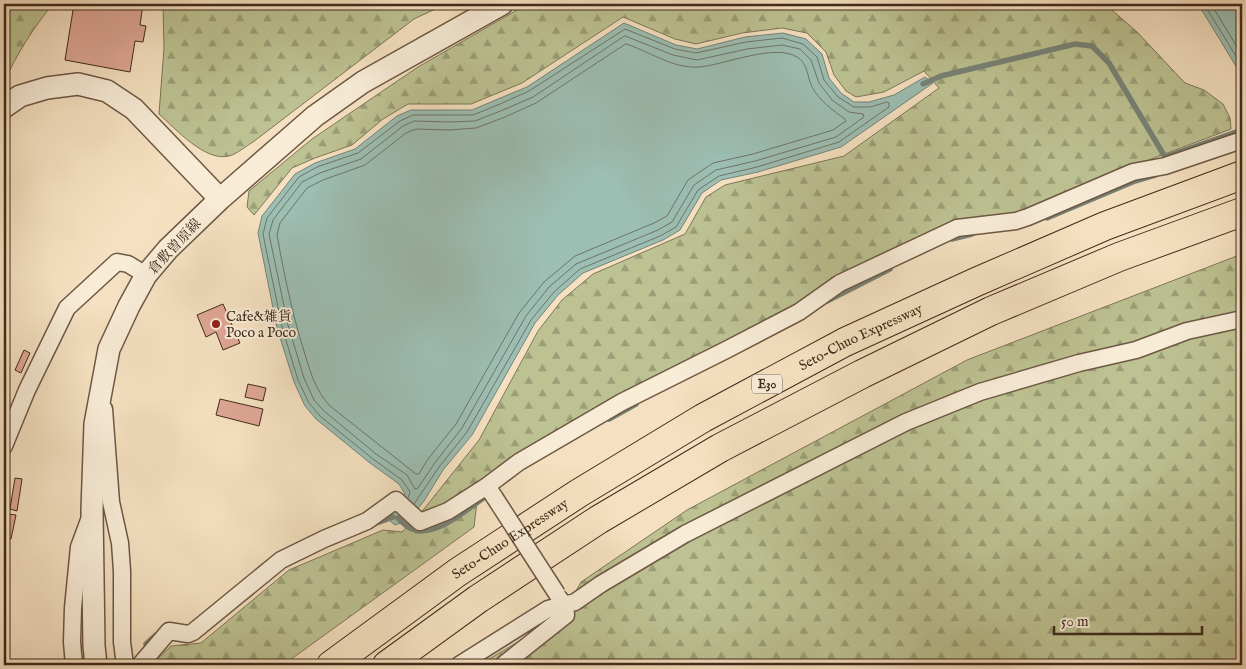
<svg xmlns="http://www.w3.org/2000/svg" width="1246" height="669" font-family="'IM FELL English','Noto Serif JP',serif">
  <defs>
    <pattern id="forest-firs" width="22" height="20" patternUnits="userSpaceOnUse" patternTransform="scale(1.25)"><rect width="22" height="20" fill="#bdc292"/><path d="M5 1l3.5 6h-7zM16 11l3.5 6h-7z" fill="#9b9e76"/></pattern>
  </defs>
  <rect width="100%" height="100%" fill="#f5e1c1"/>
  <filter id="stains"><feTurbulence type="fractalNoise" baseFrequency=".004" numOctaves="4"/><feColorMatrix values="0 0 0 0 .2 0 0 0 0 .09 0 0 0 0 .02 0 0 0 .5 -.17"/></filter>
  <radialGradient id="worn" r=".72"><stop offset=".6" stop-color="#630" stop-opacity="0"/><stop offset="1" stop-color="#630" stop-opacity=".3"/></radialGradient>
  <!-- forest -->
  <path fill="url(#forest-firs)" stroke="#7e7657" d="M4,4H53C33,28 17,54 4,82Z
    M163,4H446L414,19L253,142C246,146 237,154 229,156C205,162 176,129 159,114L164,48Z
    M532,4H1105L1137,32L1185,83L1204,90L1223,104L1230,118L1231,129L1133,166L1018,215L954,224L795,309L479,485L474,527L283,665H151L171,646L201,643L289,570L383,530L402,532L424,509L479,440L538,331L562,300L593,274L685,234L706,197L725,185L844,156L939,88L924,71L884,92L856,97L846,91L834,75L826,52L807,33L782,28L742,33L696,44L675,39L623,17L522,83L471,104H408L383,119L352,145L315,158L292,168L254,215L247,207L249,191L312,139L418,67L517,10Z
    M1242,254V665H479L563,615L581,582L687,510L967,360Z"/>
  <!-- water -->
  <path fill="#9cbeb3" stroke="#778377" d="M1198,4H1242V76Z
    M624,23L676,45L697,49L745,37L783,33L806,39L822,54L829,78L841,93L854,102H869L894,95L925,77L933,83L841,147L758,172L721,180L702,193L680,230L663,240L583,273L558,295L535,323L472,435L443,470L424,501L409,520L395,525L383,515L397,504L405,494L399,484L370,463L316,419L305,406L294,382L277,328L258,233L262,216L295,174L315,163L355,149L397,116L411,110H472L498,99L527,87Z"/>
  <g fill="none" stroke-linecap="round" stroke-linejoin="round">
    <!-- shore -->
    <path stroke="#6e7468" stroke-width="1" d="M1204,4L1242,66
      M1211,4L1242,55
      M625,36L673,55L697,60L747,49L782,45L800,49L811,60L819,83L832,100L849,112L863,114L864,117L836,137L755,161L716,170L694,185L672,222L658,230L576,264L549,287L526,316L462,428L434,464L418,488L415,489L407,475L376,454L324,411L314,400L304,378L288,325L269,234L273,220L302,182L320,173L361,159L403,126L414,121L449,122L475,121L503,110L533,97Z
      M626,44C649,51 673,69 699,67C724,65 775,43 797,57C808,63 807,77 812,87C819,100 832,110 845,119L846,121L833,130L753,154L713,163L688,180L667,216L654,223L575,256L544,282L519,313L456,424L428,459L419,474H416L330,406C315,390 310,371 304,351C292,313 284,274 277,235L280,223L307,188L323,180L365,165L406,133L416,129L449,130L476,128L505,117L536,103Z
      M408,498L410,492L402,480L373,459L320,416L309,403L298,380L282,327L263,234L267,218L299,177L317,167L358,153L400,121L413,115H473L500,104L529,91L625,29L675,49L696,53L746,42L782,38L803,44L817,57L824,80L838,97L854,107H870L887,102L889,103V107L839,142L757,167L719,176L698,190L676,227L660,236L580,269L554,292L531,320L467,432L439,467L414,504"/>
    <!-- stream -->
    <path stroke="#778377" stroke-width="5.5" d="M923,84L941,76L1075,44L1092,46L1109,63L1165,157L1242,130
      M1047,218L1135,181L1155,175
      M952,239L972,234
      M827,301L890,269
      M609,419L636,404
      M398,518C401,521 406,526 410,528C434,540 467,509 485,497
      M374,524L393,517
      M146,644L156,635"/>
  </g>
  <!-- building -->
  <path fill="#dfa796" stroke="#402a1c" d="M74,4H143L140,25L146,26L143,42L135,41L130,72L65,60Z
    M223,304L240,343L223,350L216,332L206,337L197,315Z
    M24,350L30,353L21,373L15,370Z
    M248,384L266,388L263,401L245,397Z
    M220,399L263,409L259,426L216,415Z
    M15,478L22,479L17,511L10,509Z
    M8,514L16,515L11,539L4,538Z"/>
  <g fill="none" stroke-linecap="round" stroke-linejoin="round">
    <!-- minor casing -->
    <g stroke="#6d5845" stroke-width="19">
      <path id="minor" d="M104,409L111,502L120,543L122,571V642L125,665
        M4,446L27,390L67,308L117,262L128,264L146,275
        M495,498L487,486L519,462L622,402L726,350L799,312L840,283L957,228L1016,221L1028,217L1133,172L1165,166L1242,140
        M74,665L72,642L73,608L79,547L89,520
        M140,665L169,631L188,634L193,632L281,560L324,539L367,521L396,500L420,522L448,511L487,486
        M459,665L548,609L575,602L601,584L685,534L906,422L980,392L1079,363L1136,350L1187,331L1242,319
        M503,665L566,615L565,606L559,598"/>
    </g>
    <!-- tertiary casing -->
    <g stroke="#6d5845" stroke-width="24">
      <path id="tertiary" d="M4,107L20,96L47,88L78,84L107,91L134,109L220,199
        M96,665L94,646L92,510L95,424L109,349L129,306L146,275L168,249L220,199L315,116L363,82L502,4"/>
    </g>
    <!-- motorway casing -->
    <g stroke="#402a1c" stroke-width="30">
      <g id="motorway">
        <path id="s1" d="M331,665L458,572L579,493L703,418L845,342L976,282L1105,226L1242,175"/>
        <path d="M387,665L478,599L598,520L720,448L862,374L991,311L1119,257L1242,212"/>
      </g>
    </g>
    <!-- minor -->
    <use href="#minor" stroke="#f8ecd7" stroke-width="16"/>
    <!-- tertiary -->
    <use href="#tertiary" stroke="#f8ecd7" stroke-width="21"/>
    <!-- motorway -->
    <use href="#motorway" stroke="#f5e1c1" stroke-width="28"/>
    <!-- minor-bridge casing -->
    <g stroke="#6d5845" stroke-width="19" stroke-linecap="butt">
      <path id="minor-bridge" d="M495,498L557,594"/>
    </g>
    <!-- minor-bridge -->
    <use href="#minor-bridge" stroke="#f8ecd7" stroke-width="16"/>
  </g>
  <!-- markers -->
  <circle fill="#8f2418" stroke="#f8ecd7" stroke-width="2" cx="216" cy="324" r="5"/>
  <g text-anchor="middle" stroke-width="4" stroke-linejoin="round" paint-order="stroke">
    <!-- shield labels -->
    <rect fill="#f8ecd7" stroke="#776454" stroke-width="1" x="752" y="374.5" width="30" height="19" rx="4"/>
    <g font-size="12" font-weight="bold" fill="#402a1c">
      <text x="767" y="388">E30</text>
    </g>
    <!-- street labels -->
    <g font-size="14" fill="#402a1c" stroke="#f8ecd7">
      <text transform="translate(174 246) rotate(-47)" y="5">倉敷曽原線</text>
      <text dy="5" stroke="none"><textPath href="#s1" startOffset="624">Seto-Chuo Expressway</textPath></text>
      <text dy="5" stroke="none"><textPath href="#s1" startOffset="219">Seto-Chuo Expressway</textPath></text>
    </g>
    <!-- poi labels -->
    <g font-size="14" fill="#402a1c" stroke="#f8ecd7" text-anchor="start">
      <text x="226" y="321">Cafe&amp;雑貨<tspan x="226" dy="16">Poco a Poco</tspan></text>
    </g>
  </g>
  <!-- margin -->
  <rect width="1246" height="669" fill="none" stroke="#f5e1c1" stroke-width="20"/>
  <rect x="5" y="5" width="1236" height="659" fill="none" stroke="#402a1c" stroke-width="2.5"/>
  <rect x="10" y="10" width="1226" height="649" fill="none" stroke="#402a1c"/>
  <!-- scale -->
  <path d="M1054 626v8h148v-8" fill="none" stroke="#402a1c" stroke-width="2.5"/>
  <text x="1061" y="626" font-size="15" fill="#402a1c" stroke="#f8ecd7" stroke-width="4" paint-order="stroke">50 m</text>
  <rect width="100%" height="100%" filter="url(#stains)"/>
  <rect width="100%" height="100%" fill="url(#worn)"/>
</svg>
